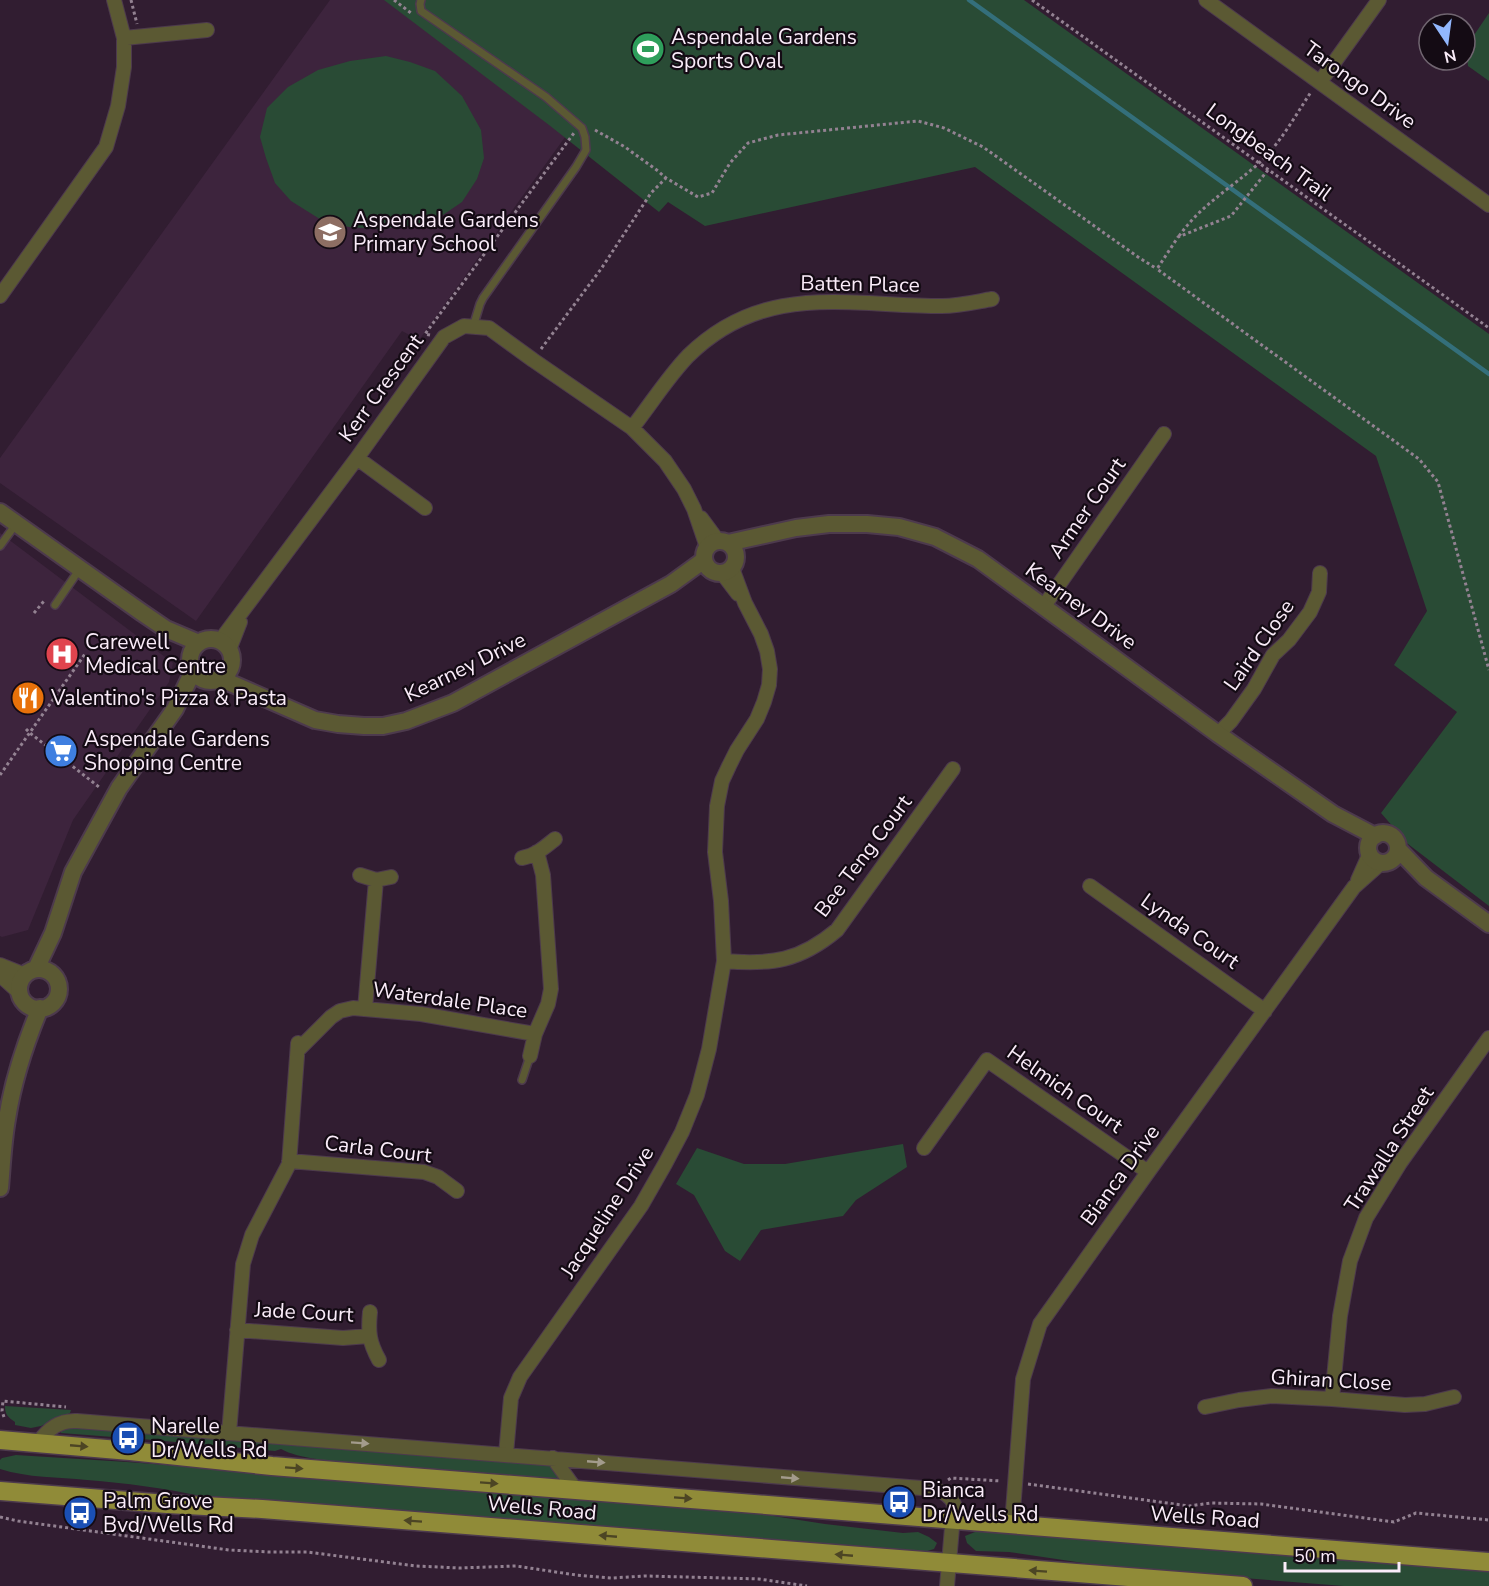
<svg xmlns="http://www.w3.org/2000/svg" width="1489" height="1586" font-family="'Nunito Sans',sans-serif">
  <rect width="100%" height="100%" fill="#311d31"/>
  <!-- built -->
  <path fill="#3d243d" d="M330,0H386L568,133L419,340L402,331L196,621L0,483V458Z
    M0,533L173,663L169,682L73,820L28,930L2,937L0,936Z"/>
  <!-- green -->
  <path fill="#294b35" d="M384,0H1024L1489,334V906L1408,844L1381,813L1457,712L1394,665L1427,611L1376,456L975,167L705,226L668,202L659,212L549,125Z
    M1489,13V81L1468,66L1466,47Z
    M386,56L410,62L435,71L462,96L481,130L484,158L477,179L462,202L437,219L410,226L377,229L349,227L323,221L291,201L275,183L266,158L260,137L267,108L288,87L318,70L350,61Z
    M903,1144L907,1167L856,1200L843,1216L761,1230L740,1261L725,1251L694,1195L676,1184L697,1148L744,1164H785Z
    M5,1406L71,1410L70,1413L41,1426L31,1428L15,1425V1422C8,1417 5,1415 5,1406Z
    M68,1428L114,1430L113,1437L61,1433L60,1430Z
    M130,1431L550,1465L559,1478L555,1480C488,1475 420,1471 353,1463C333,1461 299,1459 281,1449L275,1451L131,1438Z
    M16,1455L127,1462L716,1507L825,1524L903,1533L918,1532L929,1537L937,1543L934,1549L924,1552L884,1551L529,1521L201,1496C163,1488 126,1483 87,1480C58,1477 28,1478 0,1469V1460L2,1458Z
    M980,1530L1447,1566L1489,1572V1586H1344L1117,1568L1009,1552L976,1551L967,1543L965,1536Z"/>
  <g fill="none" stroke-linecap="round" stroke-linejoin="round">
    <!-- stream -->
    <path stroke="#346f7b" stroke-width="4.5" d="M969,0L1489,374"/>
    <!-- service casing -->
    <g stroke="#4d3a4d" stroke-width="10">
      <path id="service" d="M421,0L420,4L421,11L546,97L582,128L585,137L586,150L576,167L483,298L480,304L473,327
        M0,546L16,524
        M55,605L79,570
        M522,1080L530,1056"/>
    </g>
    <!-- minor casing -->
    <g stroke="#4d3a4d" stroke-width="16">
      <path id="minor" d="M1206,0L1489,205
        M124,38L207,30
        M1320,82L1379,0
        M0,296L106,147L118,106L124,67V38L114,0
        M632,428C651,404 667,378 688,356C764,281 848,306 942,306C959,306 975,302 992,299
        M357,458L425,508
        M701,518L718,541
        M722,573L738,594
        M1044,606L1164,434
        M220,641L357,458L444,337L464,326L489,328L533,360L632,428L665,461L684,489L694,509L707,547
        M229,650L240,622
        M1218,734L1231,721L1254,689L1273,655L1289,640L1310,612L1319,592L1320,573
        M522,858C535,856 545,847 555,839
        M360,875L376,880L391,877
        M1358,880L1370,853
        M1090,886L1265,1011
        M724,961C772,965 800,961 837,930L953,769
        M0,965L25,975
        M0,975L20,993
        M365,1009L376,880
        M298,1050L331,1017L340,1011L353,1008L421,1014L535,1034L548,1004L551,989L543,875L537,852
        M530,1056L535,1034
        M924,1148L987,1060L1148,1172
        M289,1161L424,1172L438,1177L457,1191
        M370,1312C368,1332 369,1342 379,1360
        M237,1330L343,1338L369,1336
        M1332,1399L1340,1316L1350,1261L1366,1218L1400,1163L1489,1038
        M1205,1407L1239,1400L1272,1396L1332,1399L1405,1405L1425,1404L1454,1397
        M229,1433L243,1264L252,1235L289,1164L298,1043
        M38,1443C48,1429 59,1420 77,1421L934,1489C943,1492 950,1495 954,1504L947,1586
        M506,1454L511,1398L520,1377L641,1206L665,1164L682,1132L697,1095L709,1049L724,961L721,901L715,852L717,806L722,781L729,766L737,750L757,719L764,702L769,685L770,669L767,651L761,634L745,603L732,568
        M553,1458L576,1490
        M1012,1524L1023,1379L1040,1324L1148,1172L1354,887L1381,863"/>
    </g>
    <!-- tertiary casing -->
    <g stroke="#4d3a4d" stroke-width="20">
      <path id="tertiary" d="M0,512L141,612L166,629L199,643
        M704 557a16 16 0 1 1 32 0a16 16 0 1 1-32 0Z
        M728,543L796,528L829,524H867L899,527L935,537L978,559L1218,734L1333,814L1375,836
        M190 660a21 21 0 1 1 42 0a21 21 0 1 1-42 0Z
        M219,678L315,720L338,724L364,726H383L406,721L453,703L671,584L704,560
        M1368 848a15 15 0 1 1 30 0a15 15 0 1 1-30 0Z
        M1398,849L1426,878L1489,924
        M36,969L53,933L73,872L119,788L175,709L193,671
        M19 989a20 20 0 1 1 40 0a20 20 0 1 1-40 0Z
        M0,1188C2,1165 3,1141 7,1119C13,1080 25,1044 40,1008"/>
    </g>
    <!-- primary casing -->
    <g stroke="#4d3a4d" stroke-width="21">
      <path id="primary" d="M0,1440L130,1451L272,1466L1489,1562
        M0,1491L167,1504L262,1509L1243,1586"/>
    </g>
    <!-- path -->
    <path stroke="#938292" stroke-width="3" stroke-dasharray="3 3" stroke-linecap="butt" d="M131,0L137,24
      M394,0L411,13
      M1032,0L1489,328
      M595,130L625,147L658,171L666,178L698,197L712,193L730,163L748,143L778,135L918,121L944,128L983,147L1138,257L1157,269
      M1268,170L1231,216L1178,237L1157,269L1419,459L1438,482L1489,670
      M1179,236C1201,205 1230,189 1258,164C1280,144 1295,116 1311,92
      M430,335L425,334L574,133
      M541,349L601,269L651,193L666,178
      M34,613L44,601
      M26,729L30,733L99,787
      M0,775L85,654
      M4,1417L2,1411L3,1401L66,1407
      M948,1480L951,1478L1001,1481
      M1028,1484L1189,1506L1211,1503L1261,1504L1394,1522L1416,1513L1489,1520
      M0,1517L18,1521L229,1550L270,1552H307L416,1566L460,1568L516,1566L576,1575L612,1578L645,1576L725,1578L759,1579L807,1586"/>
    <!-- service -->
    <use href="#service" stroke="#5b5933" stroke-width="7"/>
    <!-- minor -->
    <use href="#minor" stroke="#5b5933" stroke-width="14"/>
    <!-- tertiary -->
    <use href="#tertiary" stroke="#5b5933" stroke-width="16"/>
    <!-- primary -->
    <use href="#primary" stroke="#908b38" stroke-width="18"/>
  </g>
  <!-- one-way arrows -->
  <defs><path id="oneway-solid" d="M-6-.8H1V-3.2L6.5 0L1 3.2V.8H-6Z" transform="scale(1.5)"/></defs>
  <g fill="#a39b8c">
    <use href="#oneway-solid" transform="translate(360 1443) rotate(4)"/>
    <use href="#oneway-solid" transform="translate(596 1462) rotate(5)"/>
    <use href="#oneway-solid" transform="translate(790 1478) rotate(5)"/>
  </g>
  <g fill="#4c4524">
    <use href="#oneway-solid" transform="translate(79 1446) rotate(5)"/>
    <use href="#oneway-solid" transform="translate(294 1468) rotate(4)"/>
    <use href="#oneway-solid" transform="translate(489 1483) rotate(4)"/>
    <use href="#oneway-solid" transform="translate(683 1498) rotate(4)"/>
    <use href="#oneway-solid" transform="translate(413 1521) rotate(-176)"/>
    <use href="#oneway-solid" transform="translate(608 1536) rotate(-175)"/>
    <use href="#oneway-solid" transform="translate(844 1555) rotate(-175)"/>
    <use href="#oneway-solid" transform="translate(1038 1571) rotate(-176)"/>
  </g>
  <!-- icons -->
  <defs>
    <g id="stadium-disc" transform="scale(1.725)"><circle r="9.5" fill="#2e9e5b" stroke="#140b14"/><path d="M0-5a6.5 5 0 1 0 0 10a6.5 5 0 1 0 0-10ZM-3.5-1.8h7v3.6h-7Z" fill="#fff"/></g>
    <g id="school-disc" transform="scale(1.725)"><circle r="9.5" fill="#8d6e63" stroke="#140b14"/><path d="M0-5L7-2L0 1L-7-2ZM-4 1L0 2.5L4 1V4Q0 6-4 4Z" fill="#fff"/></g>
    <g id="hospital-disc" transform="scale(1.725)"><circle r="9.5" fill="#e0444e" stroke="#140b14"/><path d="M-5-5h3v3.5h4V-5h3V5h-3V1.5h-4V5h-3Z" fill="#fff"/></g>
    <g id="restaurant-disc" transform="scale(1.725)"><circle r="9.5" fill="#e8710a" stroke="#140b14"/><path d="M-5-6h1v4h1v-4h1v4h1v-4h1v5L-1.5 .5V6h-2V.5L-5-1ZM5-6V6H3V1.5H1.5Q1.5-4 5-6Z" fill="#fff"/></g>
    <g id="supermarket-disc" transform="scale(1.725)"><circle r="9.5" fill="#3f7fe0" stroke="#140b14"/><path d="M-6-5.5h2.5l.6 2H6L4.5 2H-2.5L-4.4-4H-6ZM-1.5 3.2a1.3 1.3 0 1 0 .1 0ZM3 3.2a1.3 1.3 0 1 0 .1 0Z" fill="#fff"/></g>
    <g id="bus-disc" transform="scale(1.725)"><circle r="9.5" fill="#1a4fb4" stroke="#140b14"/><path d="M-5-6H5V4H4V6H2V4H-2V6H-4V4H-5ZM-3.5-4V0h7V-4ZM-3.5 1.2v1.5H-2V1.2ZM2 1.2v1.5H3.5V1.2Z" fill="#fff"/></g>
  </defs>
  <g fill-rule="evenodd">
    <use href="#stadium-disc" x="648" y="49"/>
    <use href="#school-disc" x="330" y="232"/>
    <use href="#hospital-disc" x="62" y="654"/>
    <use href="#restaurant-disc" x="28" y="698"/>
    <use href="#supermarket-disc" x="61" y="751"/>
    <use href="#bus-disc" x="128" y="1438"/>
    <use href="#bus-disc" x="899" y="1502"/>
    <use href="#bus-disc" x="80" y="1513"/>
  </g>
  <g text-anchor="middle" stroke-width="4.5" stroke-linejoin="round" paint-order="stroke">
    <!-- poi labels -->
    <g font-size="21" fill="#faecf9" stroke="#140b14" text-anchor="start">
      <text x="671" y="44">Aspendale Gardens<tspan x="671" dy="24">Sports Oval</tspan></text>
      <text x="353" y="227">Aspendale Gardens<tspan x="353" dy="24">Primary School</tspan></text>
      <text x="85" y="649">Carewell<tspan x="85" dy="24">Medical Centre</tspan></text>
      <text x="51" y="705">Valentino's Pizza &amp; Pasta</text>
      <text x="84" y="746">Aspendale Gardens<tspan x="84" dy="24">Shopping Centre</tspan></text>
      <text x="151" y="1433">Narelle<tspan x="151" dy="24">Dr/Wells Rd</tspan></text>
      <text x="922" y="1497">Bianca<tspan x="922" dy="24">Dr/Wells Rd</tspan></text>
      <text x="103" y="1508">Palm Grove<tspan x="103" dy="24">Bvd/Wells Rd</tspan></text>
    </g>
    <!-- street labels -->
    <g font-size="21" fill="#faecf9" stroke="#140b14">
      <text transform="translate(1360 85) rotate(36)" y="7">Tarongo Drive</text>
      <text transform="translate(1269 152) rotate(36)" y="7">Longbeach Trail</text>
      <text transform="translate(860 284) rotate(1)" y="7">Batten Place</text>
      <text transform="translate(381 388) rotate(-54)" y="7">Kerr Crescent</text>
      <text transform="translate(1087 508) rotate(-55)" y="7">Armer Court</text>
      <text transform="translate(1081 606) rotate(36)" y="7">Kearney Drive</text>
      <text transform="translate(1259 645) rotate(-55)" y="7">Laird Close</text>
      <text transform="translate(465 667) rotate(-26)" y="7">Kearney Drive</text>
      <text transform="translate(863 856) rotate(-53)" y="7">Bee Teng Court</text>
      <text transform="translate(1190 931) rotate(35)" y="7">Lynda Court</text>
      <text transform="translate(450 1000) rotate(8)" y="7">Waterdale Place</text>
      <text transform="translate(1065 1089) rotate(35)" y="7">Helmich Court</text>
      <text transform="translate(378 1149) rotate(7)" y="7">Carla Court</text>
      <text transform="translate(1389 1149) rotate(-57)" y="7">Trawalla Street</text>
      <text transform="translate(1120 1175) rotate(-54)" y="7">Bianca Drive</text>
      <text transform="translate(607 1212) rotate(-57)" y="7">Jacqueline Drive</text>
      <text transform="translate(304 1312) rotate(3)" y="7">Jade Court</text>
      <text transform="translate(1331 1380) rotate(3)" y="7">Ghiran Close</text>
      <text transform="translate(542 1508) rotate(5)" y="7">Wells Road</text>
      <text transform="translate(1205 1517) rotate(4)" y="7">Wells Road</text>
    </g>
  </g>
  <!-- north arrow -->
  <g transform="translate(1447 42) rotate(167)"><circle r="28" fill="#140b14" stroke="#706570" stroke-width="1.5"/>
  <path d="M0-4.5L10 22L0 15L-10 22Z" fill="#92b7fd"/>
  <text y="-9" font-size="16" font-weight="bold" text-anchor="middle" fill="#faecf9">N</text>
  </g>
  <!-- scale -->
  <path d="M1285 1562v9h114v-9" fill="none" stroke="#faecf9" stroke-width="3"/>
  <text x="1294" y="1562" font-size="18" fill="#faecf9" stroke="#140b14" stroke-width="4.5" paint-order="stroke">50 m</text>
</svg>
